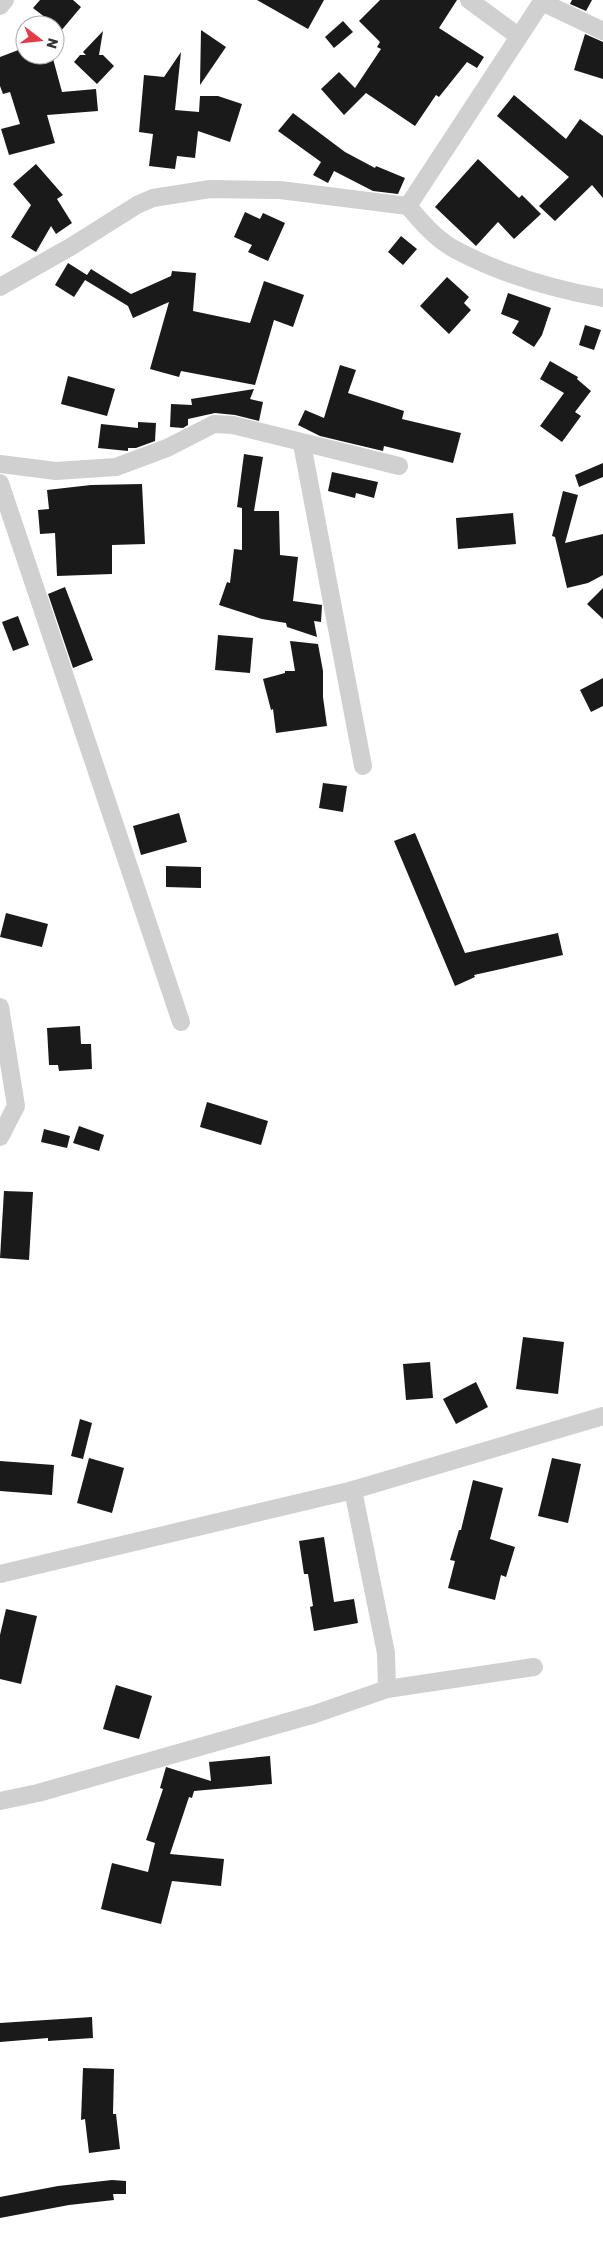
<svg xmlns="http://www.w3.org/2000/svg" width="603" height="2242" font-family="Rubik,sans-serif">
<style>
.building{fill:#1a1a1a}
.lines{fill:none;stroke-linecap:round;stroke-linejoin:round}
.minor{stroke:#d0d0d0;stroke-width:18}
</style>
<rect width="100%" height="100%" fill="#fff"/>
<g class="building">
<path d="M40 0H73L81 7 60 32 55 25 33 8Z"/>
<path d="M257 0H324L308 29Z"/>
<path d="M380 0H457L439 28 484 57 477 68 467 62 439 97 436 95 415 126 366 93 344 115 321 89 339 72 355 88 381 49 377 47 380 42 359 21Z"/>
<path d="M572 0H592L586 11 570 4Z"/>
<path d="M343 21 353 32 334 48 325 37Z"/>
<path d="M201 30 226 47 200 85Z"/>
<path d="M103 31 99 55H103L114 66 97 84 74 62 80 55H86L83 52Z"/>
<path d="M585 34 603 42V79L574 70Z"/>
<path d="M21 49 24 55H52L62 92 96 89 98 111 47 115 55 143 9 155 1 129 20 124 10 92 3 94 0 86V57Z"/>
<path d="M181 52 175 110 199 112 200 96H218L242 104 230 142 198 131 195 158 177 156 175 169 149 166 153 134 139 132 144 75 164 77Z"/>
<path d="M514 95 566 139 580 119 603 136V198L592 185 555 221 539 206 569 177 497 116Z"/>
<path d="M293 113 345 152 375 168 376 166 405 178 398 194 373 191 334 171 328 183 313 175 321 162 278 131Z"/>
<path d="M478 159 519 198 522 195 541 214 514 239 498 222 476 246 435 207Z"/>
<path d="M36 164 63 195 57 199 72 223 56 234 51 226 36 252 11 237 31 205 13 184Z"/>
<path d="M245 212 260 219 263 213 285 223 268 261 248 252 252 245 234 237Z"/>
<path d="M401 236 417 249 403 265 388 252Z"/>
<path d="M68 263 87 275 91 269 131 294 171 276 172 271 196 273 193 311 250 323 264 281 304 295 293 327 274 320 255 385 181 371 179 377 150 369 169 302 133 318 128 306 85 280 74 297 55 285Z"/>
<path d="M447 277 469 297 464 303 471 310 449 334 420 306Z"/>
<path d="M508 293 551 308 542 335 534 347 512 333 519 321 501 314Z"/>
<path d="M585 325 601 330 594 350 579 345Z"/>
<path d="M550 361 578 377 577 379 591 391 575 412 581 416 562 442 540 426 564 393 540 379Z"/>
<path d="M340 365 356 370 348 393 404 411 402 419 461 433 453 463 384 446 383 451 320 436 298 425 305 410 324 418Z"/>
<path d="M68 376 115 389 107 416 61 404Z"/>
<path d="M254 389 250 399 263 402 259 421 235 415 215 413 188 419V425L183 428 170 427 171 404 192 405 191 399Z"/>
<path d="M138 422 156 423 155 441 136 448H128V451L98 448 101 424 138 428Z"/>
<path d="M244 454 263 457 254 511H279L280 555 298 557 293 601 322 605 321 622 314 621 317 637 287 627 286 623 262 619 219 605 227 582 230 583 234 549 242 550V508L237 507Z"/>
<path d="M603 463V477L579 487 575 475Z"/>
<path d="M332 472 378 482 374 498 356 493 355 498 328 491Z"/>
<path d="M142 484 145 544 112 545V574L57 576 55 533 40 534 38 510 49 509 47 490 91 485Z"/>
<path d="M563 491 578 495 565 543 603 534V575L588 583 567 588 555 537 552 536Z"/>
<path d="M513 513 516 544 458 549 456 518Z"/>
<path d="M65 587 93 660 73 668 48 594Z"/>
<path d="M603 588V619L587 604Z"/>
<path d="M18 616 29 645 13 651 2 622Z"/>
<path d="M218 635 253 638 250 673 215 670Z"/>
<path d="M290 641 318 644 323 671V697L327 726 276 733 273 709 271 710 263 679 285 673V671H295Z"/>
<path d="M603 678V706L591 712 580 690Z"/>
<path d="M323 783 347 786 343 812 319 808Z"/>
<path d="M179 813 187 842 141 855 133 826Z"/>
<path d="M415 833 465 953 558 933 563 955 474 975 475 977 455 986 394 841Z"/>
<path d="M166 866 201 867V888L166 887Z"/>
<path d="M6 913 48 924 42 947 0 937Z"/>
<path d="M80 1026 81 1044H91L92 1069 59 1071 58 1065H49L47 1028Z"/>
<path d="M207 1102 268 1121 261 1145 200 1127Z"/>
<path d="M79 1126 104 1135 99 1151 73 1143Z"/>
<path d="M44 1129 70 1136 67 1148 41 1142Z"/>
<path d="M4 1191 33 1192 29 1260 0 1258Z"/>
<path d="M523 1337 564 1342 558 1394 516 1389Z"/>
<path d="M430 1362 433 1398 406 1400 403 1364Z"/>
<path d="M476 1382 488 1407 456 1424 443 1399Z"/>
<path d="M80 1419 92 1423 83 1459 71 1456Z"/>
<path d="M89 1458 124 1468 112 1513 77 1503Z"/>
<path d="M552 1458 581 1464 568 1523 538 1516Z"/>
<path d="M0 1461 54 1465 52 1495 0 1491Z"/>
<path d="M473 1480 503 1488 490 1539 515 1547 506 1577 501 1575 495 1600 448 1588 455 1561 450 1560 459 1530H461Z"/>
<path d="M324 1537 334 1602 354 1599 358 1623 314 1631 310 1607 313 1606 308 1574H304L299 1541Z"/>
<path d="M6 1609 37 1616 21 1684 0 1679V1635Z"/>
<path d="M116 1685 152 1696 139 1739 103 1729Z"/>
<path d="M270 1756 272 1784 194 1791 192 1798 189 1797 170 1854 224 1859 221 1886 172 1881 161 1924 101 1909 112 1863 148 1872 155 1843 146 1840 163 1789 160 1788 166 1767 211 1781 209 1762Z"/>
<path d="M92 2017 93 2038 48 2041V2038L0 2042V2023Z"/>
<path d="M83 2068 114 2069 113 2114H116L120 2149 89 2153 85 2119 81 2120Z"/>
<path d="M112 2180 126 2181V2194H113L114 2200 69 2205 0 2218V2197L58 2186Z"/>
</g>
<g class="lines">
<g class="minor">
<path d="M469 0 518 36"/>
<path d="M542 2 603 31"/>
<path d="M0 6 5 0"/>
<path d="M408 206C422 223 437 240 456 250 501 274 553 289 603 298"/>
<path d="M0 287 72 246 137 205 153 198 210 189 280 190 408 206 543 0"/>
<path d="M302 444 363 766"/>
<path d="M0 464 56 471 116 467 167 448 214 424 233 425 399 466"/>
<path d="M0 483 181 1022"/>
<path d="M0 1007 16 1106 0 1137"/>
<path d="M353 1490 386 1653 387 1689"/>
<path d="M0 1574 353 1490 603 1416"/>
<path d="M0 1801 38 1793 315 1714 387 1689 534 1667"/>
</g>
</g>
<g transform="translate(40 40) rotate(106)"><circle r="24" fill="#ffffff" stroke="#adadad"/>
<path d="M0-4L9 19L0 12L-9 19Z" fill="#e63946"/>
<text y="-8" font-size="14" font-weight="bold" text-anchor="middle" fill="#333333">N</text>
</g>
</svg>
